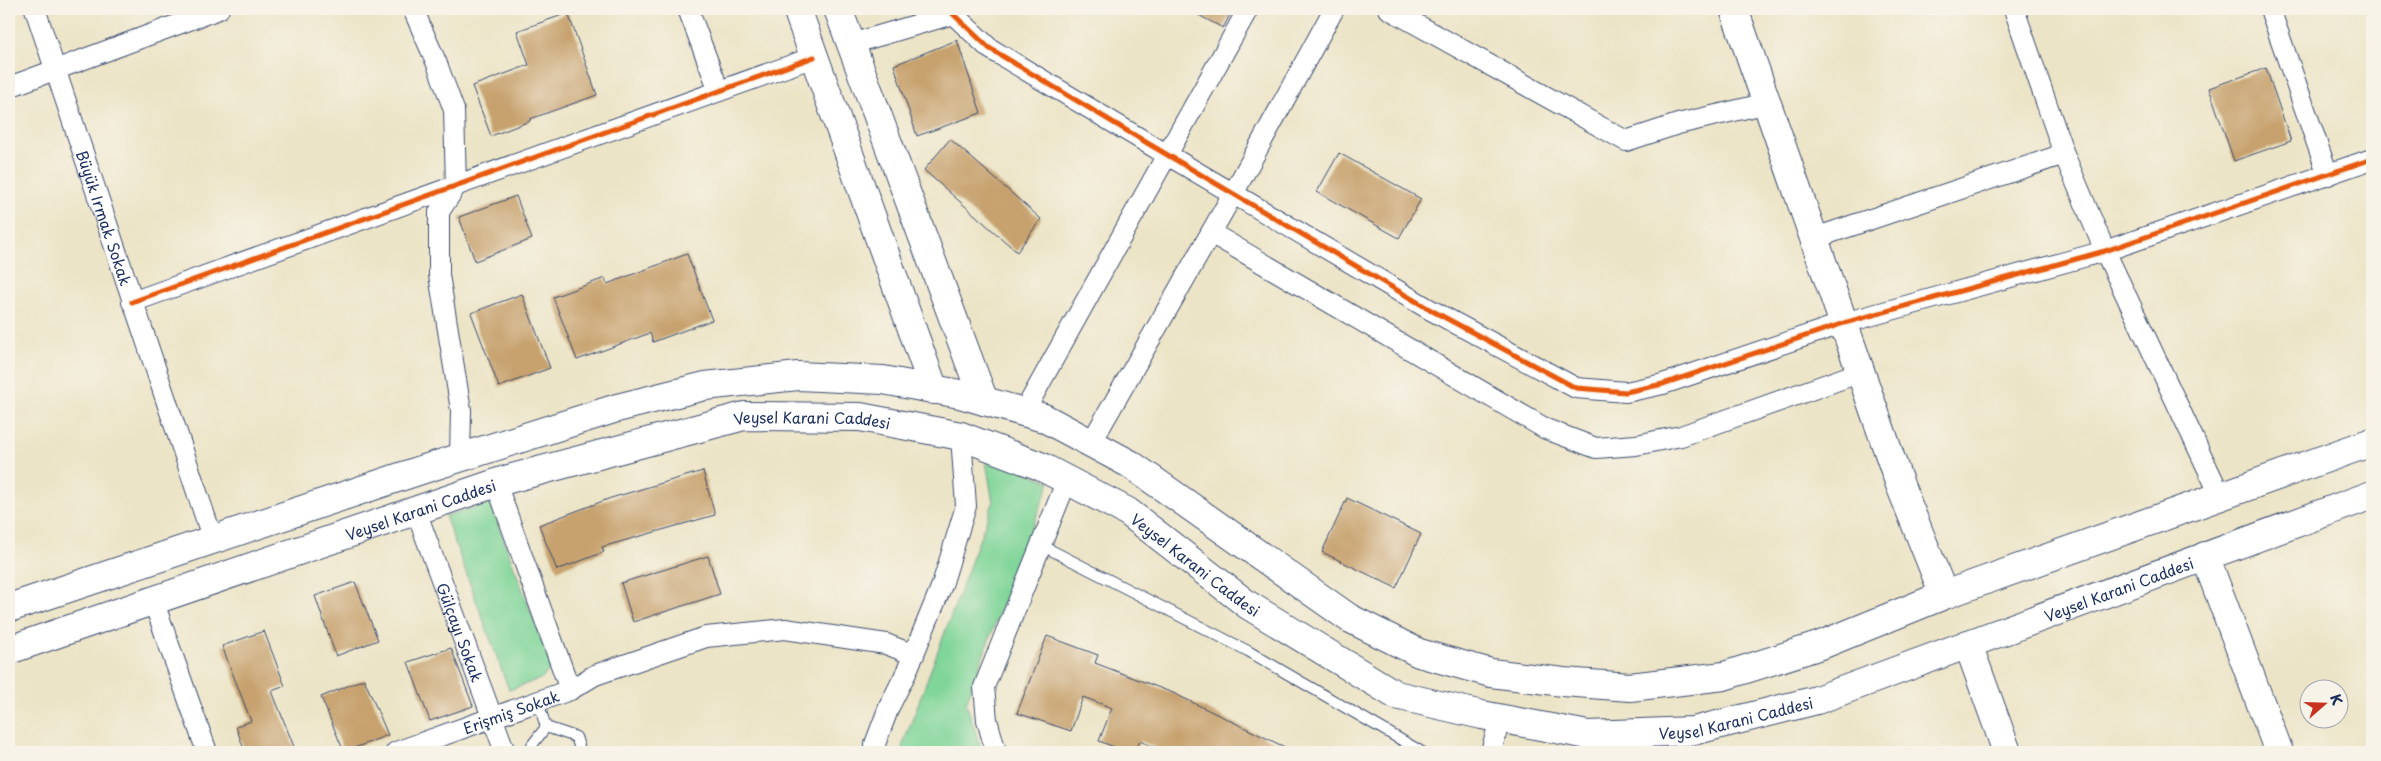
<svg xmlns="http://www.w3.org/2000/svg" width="2381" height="761" font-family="'Playpen Sans',sans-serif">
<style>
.green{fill:#80d599;stroke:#4e827c}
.building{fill:#c7a26e}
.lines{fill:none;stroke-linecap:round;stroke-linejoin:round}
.lane-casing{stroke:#3a4a6e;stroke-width:12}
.street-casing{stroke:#3a4a6e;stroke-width:22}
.secondary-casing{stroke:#3a4a6e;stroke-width:30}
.lane{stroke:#fff;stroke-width:10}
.street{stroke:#fff;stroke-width:20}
.secondary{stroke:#fff;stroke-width:28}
.cycleway-casing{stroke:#f7f3e8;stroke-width:8}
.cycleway{stroke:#e8590c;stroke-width:5}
.labels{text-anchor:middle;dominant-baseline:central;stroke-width:5;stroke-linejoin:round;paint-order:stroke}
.street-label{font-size:15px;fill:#1b2f5e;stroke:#f7f3e8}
</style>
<rect width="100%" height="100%" fill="#f7f3e8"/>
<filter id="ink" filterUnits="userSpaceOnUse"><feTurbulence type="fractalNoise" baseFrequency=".02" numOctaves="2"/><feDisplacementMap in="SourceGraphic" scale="10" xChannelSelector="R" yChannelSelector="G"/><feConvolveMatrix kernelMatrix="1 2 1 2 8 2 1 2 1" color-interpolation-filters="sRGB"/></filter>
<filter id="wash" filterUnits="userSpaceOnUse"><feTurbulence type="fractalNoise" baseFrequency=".0096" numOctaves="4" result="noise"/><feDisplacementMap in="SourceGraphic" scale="20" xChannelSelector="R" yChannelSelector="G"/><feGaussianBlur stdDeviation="1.12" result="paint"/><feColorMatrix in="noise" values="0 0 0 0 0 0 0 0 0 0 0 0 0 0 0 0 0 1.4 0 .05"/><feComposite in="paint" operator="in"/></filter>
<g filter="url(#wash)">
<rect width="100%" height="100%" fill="#ece4c6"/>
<g class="green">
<path d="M985 455 1050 482 994 626 966 703 982 752H904L902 747 993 503Z"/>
<path d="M490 503 551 666 543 678 509 690 445 516Z"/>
</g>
<g id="blocks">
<g class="building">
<path d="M1187 9H1233L1223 28Z"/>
<path d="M568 13 597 95 530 119V121L491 136 472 86 529 65 517 31Z"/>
<path d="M957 40 981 113 917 136 894 65Z"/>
<path d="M2266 68 2291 141 2234 161 2209 88Z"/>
<path d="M950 139 1041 219 1017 252 924 170Z"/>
<path d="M1339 153 1421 199 1399 238 1317 192Z"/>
<path d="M516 196 532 239 475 261 459 217Z"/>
<path d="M687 254 712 320 653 342 650 333 577 360 553 297 605 278 607 284Z"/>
<path d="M522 294 550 368 499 387 471 313Z"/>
<path d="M703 471 715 515 602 547 604 552 557 570 539 525 611 498Z"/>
<path d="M1347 498 1421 534 1396 588 1322 552Z"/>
<path d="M708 556 720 594 633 622 621 583Z"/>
<path d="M355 582 378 640 336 656 315 596Z"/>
<path d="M264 631 285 686 272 691 296 752H245L236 727 251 721 222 646Z"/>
<path d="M1047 636 1098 655 1095 663 1173 693 1295 752H1166L1140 741 1135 752H1127L1099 741 1112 708 1083 697 1071 731 1017 713Z"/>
<path d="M451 648 473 706 430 721 408 662Z"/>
<path d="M364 679 388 735 344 752 321 697Z"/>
</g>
</g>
</g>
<g filter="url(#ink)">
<use href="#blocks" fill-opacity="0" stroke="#3a4a6e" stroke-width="1"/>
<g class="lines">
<defs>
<g id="lane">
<path d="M1041 545 1248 651 1422 752"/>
<path d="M538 702 546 727"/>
<path d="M546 727 576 737 581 752"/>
<path d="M534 752 532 745 546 727"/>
</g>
<g id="street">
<path id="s1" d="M35 9 213 540"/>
<path d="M413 9 437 64 454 110 456 186 439 212V275L461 410 460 458"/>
<path d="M688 9 719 91"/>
<path d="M951 9 953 14 989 48 1154 147 1429 309 1576 388 1626 392 1663 384 1844 323 2105 251 2372 159"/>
<path d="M1389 9 1626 141 1678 124 1768 103"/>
<path d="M2014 9 2064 154 2105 251 2221 497"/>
<path d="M2270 9 2328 175"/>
<path d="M851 44 953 14"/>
<path d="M9 87 219 9"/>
<path d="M1211 233 1546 429 1596 448 1636 445 1681 436 1861 372"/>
<path d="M1815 238 2064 154"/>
<path d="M132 302 814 57"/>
<path d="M1024 412 1248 9"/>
<path d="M1091 443 1233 194 1334 9"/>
<path d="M496 483 570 690"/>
<path id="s2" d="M416 511 505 752"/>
<path d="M153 600 207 752"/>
<path id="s3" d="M396 752 570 690 595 675 706 637 785 629 886 644 914 655"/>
<path d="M876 752 875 744 889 707 906 673 942 585 966 506 961 436"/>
<path d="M996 752 987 720 984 687 1067 480"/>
<path d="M1491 752 1500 719"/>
</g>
<g id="secondary">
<path d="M797 9 934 390"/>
<path d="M838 9 984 401"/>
<path d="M1734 9 1900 485 1944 595"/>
<path d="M2205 556 2279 752"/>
<path d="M9 608 421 470 617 408 705 386 798 376 883 380 960 394 1044 418 1130 464 1349 618 1419 653 1491 673 1563 682 1630 687 1724 676 1821 645 1944 595 2372 442"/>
<path d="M1968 644 2007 752"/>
<path id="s4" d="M9 650 505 480 744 416 860 417 961 436 1040 466 1128 512 1248 605 1396 695 1482 715 1588 735 1693 731 1817 700 2372 495"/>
</g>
</defs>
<use href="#lane" class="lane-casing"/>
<use href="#street" class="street-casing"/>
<use href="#secondary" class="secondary-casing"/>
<use href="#lane" class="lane"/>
<use href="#street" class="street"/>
<use href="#secondary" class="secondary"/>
<defs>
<g id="cycleway">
<path d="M951 9 953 14 989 48 1154 147 1429 309 1576 388 1626 392 1663 384 1844 323 2105 251 2372 159"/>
<path d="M132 302 814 57"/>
</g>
</defs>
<use href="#cycleway" class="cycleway-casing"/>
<use href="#cycleway" class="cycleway"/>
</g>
</g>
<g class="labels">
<g class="street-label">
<text stroke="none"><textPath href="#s1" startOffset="220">Büyük Irmak Sokak</textPath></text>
<text stroke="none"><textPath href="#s4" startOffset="840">Veysel Karani Caddesi</textPath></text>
<text stroke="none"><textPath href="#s4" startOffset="435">Veysel Karani Caddesi</textPath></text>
<text stroke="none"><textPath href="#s4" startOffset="1260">Veysel Karani Caddesi</textPath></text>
<text stroke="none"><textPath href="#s4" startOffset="2250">Veysel Karani Caddesi</textPath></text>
<text stroke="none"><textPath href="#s2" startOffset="129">Gülçayı Sokak</textPath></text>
<text stroke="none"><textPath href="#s3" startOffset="122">Erişmiş Sokak</textPath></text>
<text stroke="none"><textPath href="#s4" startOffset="1845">Veysel Karani Caddesi</textPath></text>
</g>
</g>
<rect width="2381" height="761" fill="none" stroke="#f7f3e8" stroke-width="30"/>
<g transform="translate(2324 704) rotate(70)"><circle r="24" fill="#f7f3e8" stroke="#9fa5b1"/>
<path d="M0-4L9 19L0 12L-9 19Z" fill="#c8321e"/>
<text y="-8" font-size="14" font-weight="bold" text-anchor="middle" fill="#1b2f5e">K</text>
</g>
</svg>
